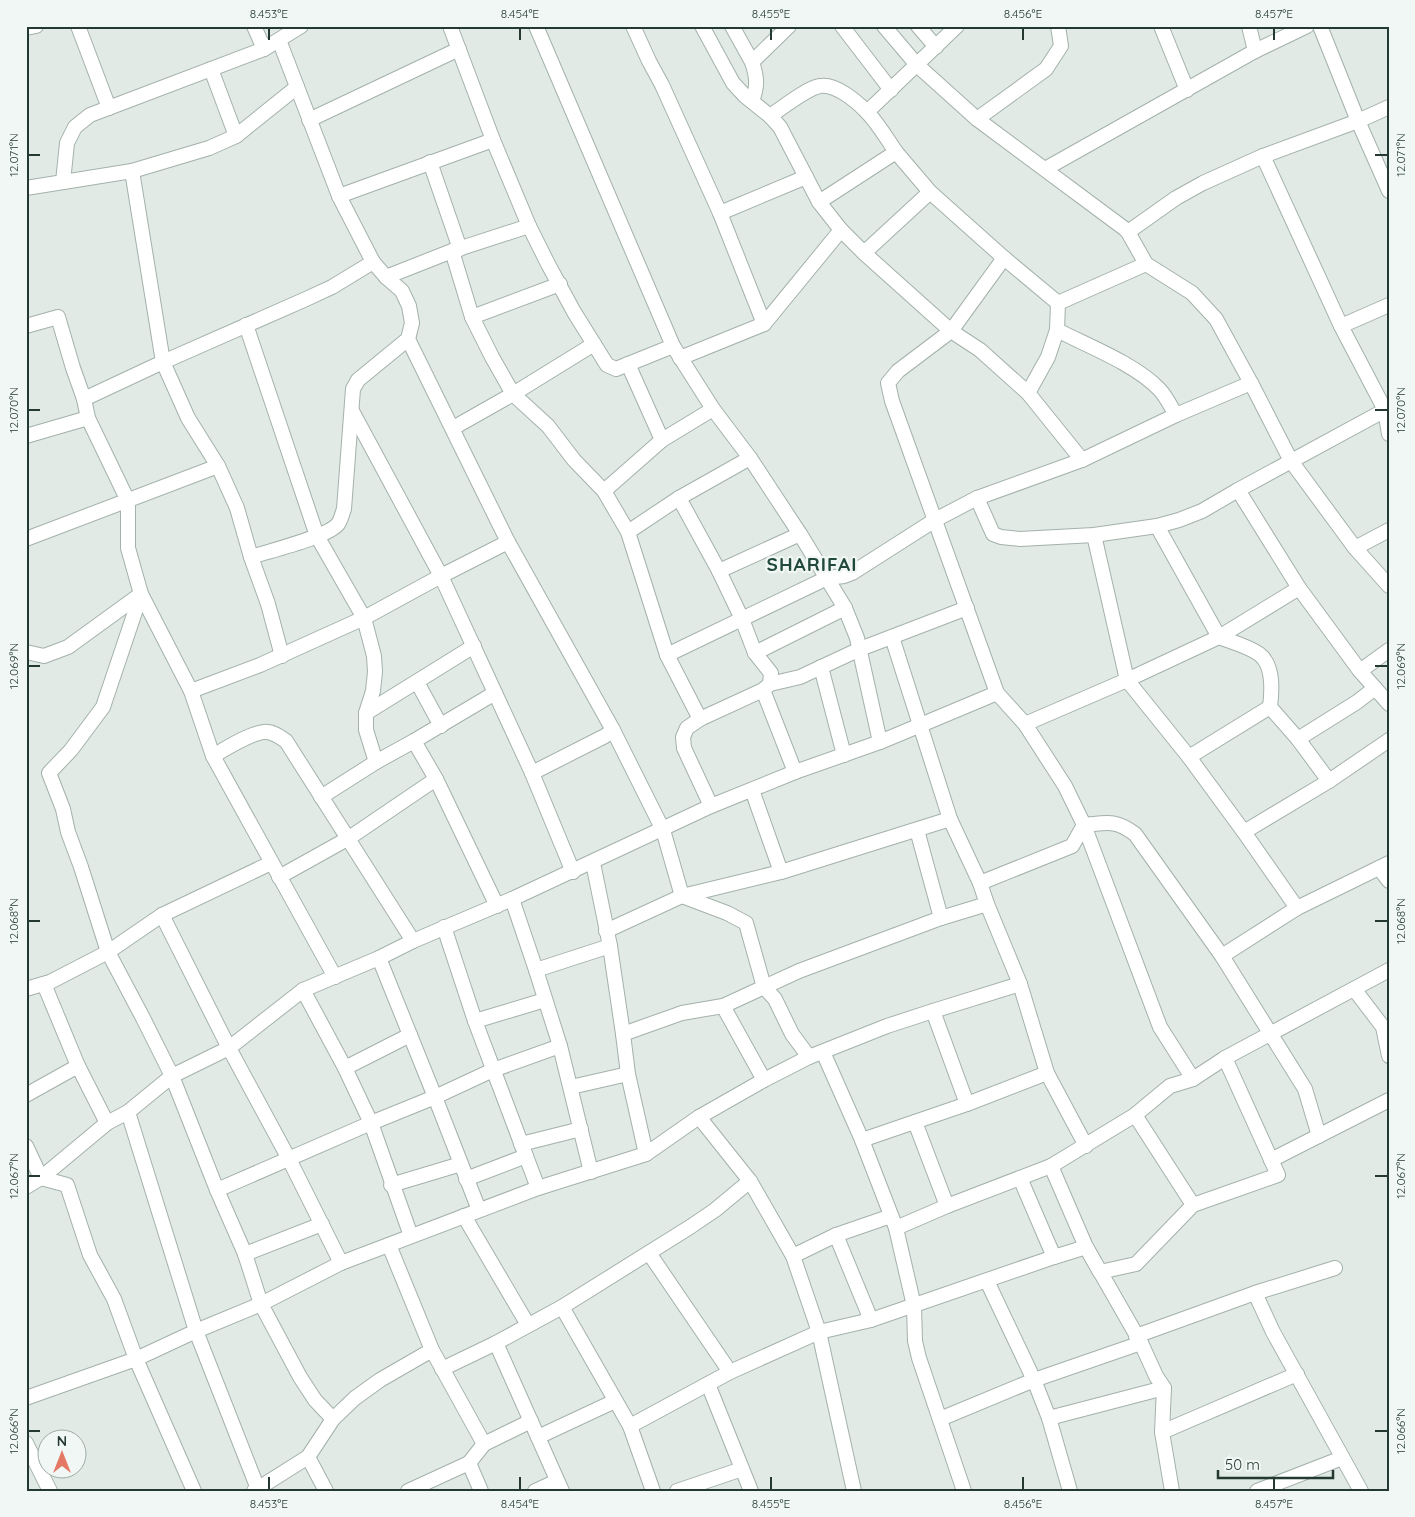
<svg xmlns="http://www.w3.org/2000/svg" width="1415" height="1517" font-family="Quicksand,sans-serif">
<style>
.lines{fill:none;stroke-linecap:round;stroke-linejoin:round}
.minor-casing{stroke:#a4b1ab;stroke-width:16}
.minor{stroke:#fff;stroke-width:14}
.ticks{fill:none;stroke:#233931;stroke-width:2}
.labels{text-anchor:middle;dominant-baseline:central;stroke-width:4.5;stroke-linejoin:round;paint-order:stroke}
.district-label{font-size:19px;font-weight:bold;letter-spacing:1px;fill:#21493c;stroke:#f1f7f4}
.neatline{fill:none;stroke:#233931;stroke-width:2}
.ticks-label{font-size:12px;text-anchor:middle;fill:#233931}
</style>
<rect width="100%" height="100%" fill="#e1eae5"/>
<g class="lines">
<defs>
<g id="minor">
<path d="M78 26 109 108"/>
<path d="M254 26 264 49"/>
<path d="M450 26 493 140 529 226 548 264 574 312 607 365 616 369 673 346"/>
<path d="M536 26 673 346 713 409 750 458 800 534 845 608 857 638 880 742"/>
<path d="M633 26 649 61 662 85 720 213 764 324"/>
<path d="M732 26 752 62 789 26"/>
<path d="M842 26 891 90"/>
<path d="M884 26 917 65 977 119 1125 229 1128 232 1146 264 1192 293 1216 319 1251 383 1291 461 1355 548 1389 586"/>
<path d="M918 26 936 47"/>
<path d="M1161 26 1187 90"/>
<path d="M1249 26 1255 51"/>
<path d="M1320 26 1358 121 1389 191"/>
<path d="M26 28 36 26"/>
<path d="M752 62C757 77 758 86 752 101"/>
<path d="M211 69 236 136"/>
<path d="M867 112 957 26"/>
<path d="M770 116C782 108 807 88 820 86 835 83 856 101 866 111 878 123 887 139 896 152L819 202"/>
<path d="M977 119 1046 69 1061 46 1058 26"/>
<path d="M309 120 459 49"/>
<path d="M896 152 930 192 1004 258 1058 303"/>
<path d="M1263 156 1341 326 1385 410 1389 434"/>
<path d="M430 162 460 249"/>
<path d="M1045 169 1255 51 1307 26"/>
<path d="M132 171 163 362 188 418 218 466 237 508 251 557 268 604 282 656"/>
<path d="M63 182 67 143 75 127 90 115 264 49 301 26"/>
<path d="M26 188 132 171 209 148 236 136 297 87"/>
<path d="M339 196 493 140"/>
<path d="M720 213 806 177"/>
<path d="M841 230 864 253 951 331 1004 258"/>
<path d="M1128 232 1176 198 1203 183 1263 156 1358 121 1389 107"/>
<path d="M452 251 472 317 492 357 513 394 548 426 574 460 604 491 628 532 667 655 700 719"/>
<path d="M864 253 930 192"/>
<path d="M386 277 452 251 529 226"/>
<path d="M1058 303 1146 264"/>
<path d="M472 317 560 284"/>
<path d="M246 325 317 536 364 618 374 656 375 672 373 691 366 713V730L376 762"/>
<path d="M26 326 58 317 73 368 84 399 88 418 128 501V548L141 594 191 691 213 756 335 977"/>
<path d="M1341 326 1389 305"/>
<path d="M1057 330C1088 346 1135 364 1159 389 1166 396 1171 407 1176 415"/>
<path d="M408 339 508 542 613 730 663 830 682 896"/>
<path d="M680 358 764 324 841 230 819 202 780 127 770 116 745 96 733 83 702 26"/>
<path d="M628 364 662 440"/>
<path d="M1028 393 1048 357 1057 330 1058 303"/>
<path d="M84 399 163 362 306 299 332 287 373 262"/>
<path d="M352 411 441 576 532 773 573 872"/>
<path d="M453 428 513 394 594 344"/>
<path d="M26 436 88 418"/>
<path d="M1082 460 1028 393 980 350 951 331 898 371 888 383 892 401 997 693 1025 724 1065 786 1084 825 1160 1027 1193 1079"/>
<path d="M1238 490 1299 588 1360 671 1389 704"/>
<path d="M604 491 662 440 713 409"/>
<path d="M679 498 719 571 742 619 755 653 771 673 770 684"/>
<path d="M977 498 993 534 1001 537 1020 539 1094 535 1157 526 1179 520 1202 511 1238 490 1389 408"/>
<path d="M1157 526 1219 637C1232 642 1248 646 1259 654 1274 665 1272 691 1270 707L1298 739 1329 781"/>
<path d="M628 532 679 498 750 458"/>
<path d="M1094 535 1127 680 1189 757 1244 832 1297 908"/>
<path d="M26 539 218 466"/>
<path d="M1355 548 1389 530"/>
<path d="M251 557C269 551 328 537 338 524 341 520 342 514 344 509L353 389 358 380 408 339 412 323 409 306 402 291 386 277 373 262 339 196 279 40"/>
<path d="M719 571 800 534"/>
<path d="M141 594 103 707 71 750 49 773 63 809 68 832 81 867 108 952 143 1018 172 1076 217 1190 245 1254 261 1304 300 1377 315 1400 333 1419"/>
<path d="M26 652 44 656 68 647 141 594"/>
<path d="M755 653 845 608"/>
<path d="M667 655 827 578 844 576 852 573 935 520 977 498 1082 460 1176 415 1251 383"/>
<path d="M821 667 844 755"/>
<path d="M1360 671 1389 650"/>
<path d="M417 682 441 726"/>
<path d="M763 690 795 772"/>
<path d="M191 691 260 665 364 618 441 576 508 542"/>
<path d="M366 713 474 646"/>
<path d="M1025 724 1127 680 1219 637 1299 588"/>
<path d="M1298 739 1357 702 1375 688"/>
<path d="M414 741 436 779 497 906"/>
<path d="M213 756C225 749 250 733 264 732 272 731 279 736 286 741L413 941"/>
<path d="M1189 757 1270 707"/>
<path d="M532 773 605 736 613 730"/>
<path d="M752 790 781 872"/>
<path d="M321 797 376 762 414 741 495 693"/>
<path d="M711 806 684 748 683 737 687 728 700 719 763 690 770 684 800 677 860 649 967 608"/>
<path d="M1084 825C1107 823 1115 819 1135 834L1222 956 1305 1089 1319 1136"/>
<path d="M917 830 941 918"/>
<path d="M1244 832 1329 781 1389 740"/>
<path d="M593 863 610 946 623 1034 628 1074 646 1154"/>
<path d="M1379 868 1389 881"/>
<path d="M279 877 349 838 436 779"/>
<path d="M980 883 1072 846 1084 825"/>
<path d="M682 896 727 913 746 923 764 987 775 999 792 1034 809 1057"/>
<path d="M512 899 536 970 560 1046 591 1172"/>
<path d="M162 915 229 1048 289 1159 341 1263"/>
<path d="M444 927 475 1021 538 1188"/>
<path d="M606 931 682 896 781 872 950 819"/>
<path d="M1222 956 1297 908 1389 863"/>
<path d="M379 958 435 1097 479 1210"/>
<path d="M536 970 610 946"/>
<path d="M44 984 78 1066 107 1123"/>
<path d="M26 989 50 982 108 952 162 915 271 863"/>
<path d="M1354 989 1383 1027 1389 1056"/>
<path d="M303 990 345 1068 371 1123 411 1236"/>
<path d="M723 1006 764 1080"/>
<path d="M933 1011 967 1104"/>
<path d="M475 1021 545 1000"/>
<path d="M623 1034 682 1013 723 1006 799 971 941 918 987 904"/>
<path d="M823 1052 862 1140 896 1228 914 1306 915 1341 919 1358 964 1491"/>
<path d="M345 1068 410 1035"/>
<path d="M1047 1073 1086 1146"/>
<path d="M571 1087 628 1074"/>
<path d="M26 1095 78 1066"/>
<path d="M128 1112 196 1331 258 1489"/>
<path d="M1135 1115 1193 1205"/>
<path d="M699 1117 750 1181 793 1256 819 1332 854 1491"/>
<path d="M915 1122 947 1206"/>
<path d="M862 1140 967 1104 1047 1073 1020 984 987 904 980 883 950 819 892 637"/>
<path d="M521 1144 581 1129"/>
<path d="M26 1146 41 1178 67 1185 90 1255 114 1299 136 1359 194 1491"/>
<path d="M1271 1160 1389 1100"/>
<path d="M1051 1166 1086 1247 1141 1343 1156 1376 1164 1388 1162 1432 1172 1491"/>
<path d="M1020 1178 1054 1257"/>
<path d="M466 1179 526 1156"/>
<path d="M391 1185 461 1164"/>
<path d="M26 1187 41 1178 107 1123 128 1112 172 1076 229 1048 303 990 379 958 413 941 512 899 711 806 795 772 880 742 997 693"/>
<path d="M217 1190 371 1123 435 1097 493 1070 560 1046"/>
<path d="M464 1216 528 1325"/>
<path d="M896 1228 947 1206 1051 1166 1135 1115 1170 1086 1193 1079 1225 1058 1389 970"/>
<path d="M836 1235 871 1320"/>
<path d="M389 1245 432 1350 484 1444"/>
<path d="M649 1253 730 1372"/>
<path d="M245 1254 322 1224"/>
<path d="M793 1256 836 1235 891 1216"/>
<path d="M987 1281 1034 1380 1049 1418 1070 1491"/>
<path d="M1255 1293 1273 1332 1361 1491"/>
<path d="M562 1307 630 1426 653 1491"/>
<path d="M1136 1336 1255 1293 1335 1268"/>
<path d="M496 1343 562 1491"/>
<path d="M442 1369 496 1343 562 1307 690 1227 715 1210 750 1181"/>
<path d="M708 1384 751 1491"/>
<path d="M26 1398 136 1359 196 1331 261 1304 341 1263 538 1188 646 1154 699 1117 764 1080 809 1057 887 1026 933 1011 1020 984"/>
<path d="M1049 1418 1164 1388"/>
<path d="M940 1419 1034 1380 1141 1343"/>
<path d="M630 1426 730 1372 819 1332 871 1320 1054 1257 1086 1247 1100 1272 1136 1264 1193 1205 1278 1175 1225 1058"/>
<path d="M1162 1432 1297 1374"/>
<path d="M538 1437 615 1401"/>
<path d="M26 1443 50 1491"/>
<path d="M308 1457 326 1491"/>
<path d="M469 1463 481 1491"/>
<path d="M254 1491 308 1457 333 1419 355 1398 380 1380 432 1350"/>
<path d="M408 1491 469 1463 484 1444 531 1421"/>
<path d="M535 1491 557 1481"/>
<path d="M677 1491 742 1469"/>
<path d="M1257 1491 1342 1458"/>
</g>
</defs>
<use href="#minor" class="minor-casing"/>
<use href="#minor" class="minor"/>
</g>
<path class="ticks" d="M269 28V40M520 28V40M771 28V40M1023 28V40M1274 28V40M28 155H40M1375 155H1388M28 410H40M1375 410H1388M28 666H40M1375 666H1388M28 921H40M1375 921H1388M28 1176H40M1375 1176H1388M28 1431H40M1375 1431H1388M269 1477V1490M520 1477V1490M771 1477V1490M1023 1477V1490M1274 1477V1490"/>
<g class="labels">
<g class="district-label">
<text x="812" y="564">SHARIFAI</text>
</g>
</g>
<rect width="1415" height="1517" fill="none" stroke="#f1f7f4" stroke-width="55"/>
<g transform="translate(62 1454)"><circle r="24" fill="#f1f7f4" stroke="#9faba6"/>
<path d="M0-4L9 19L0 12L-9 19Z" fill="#e57864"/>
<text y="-8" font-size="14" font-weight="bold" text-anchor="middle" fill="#233931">N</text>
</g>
<path d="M1218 1470v8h115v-8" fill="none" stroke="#233931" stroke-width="2.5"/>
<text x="1225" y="1470" font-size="15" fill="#233931" stroke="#f1f7f4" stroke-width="4" paint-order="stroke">50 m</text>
<rect x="28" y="28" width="1360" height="1462" class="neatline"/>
<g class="ticks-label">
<text x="269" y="18">8.453°E</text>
<text x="520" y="18">8.454°E</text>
<text x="771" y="18">8.455°E</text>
<text x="1023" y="18">8.456°E</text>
<text x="1274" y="18">8.457°E</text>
<text transform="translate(14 155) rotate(-90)" y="4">12.071°N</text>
<text transform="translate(1401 155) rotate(-90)" y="4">12.071°N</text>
<text transform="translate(14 410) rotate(-90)" y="4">12.070°N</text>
<text transform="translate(1401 410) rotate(-90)" y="4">12.070°N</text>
<text transform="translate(14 666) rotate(-90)" y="4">12.069°N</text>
<text transform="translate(1401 666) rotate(-90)" y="4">12.069°N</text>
<text transform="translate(14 921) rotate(-90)" y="4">12.068°N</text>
<text transform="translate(1401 921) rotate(-90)" y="4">12.068°N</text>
<text transform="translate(14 1176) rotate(-90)" y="4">12.067°N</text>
<text transform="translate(1401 1176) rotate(-90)" y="4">12.067°N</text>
<text transform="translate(14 1431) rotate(-90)" y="4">12.066°N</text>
<text transform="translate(1401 1431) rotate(-90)" y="4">12.066°N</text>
<text x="269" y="1508">8.453°E</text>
<text x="520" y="1508">8.454°E</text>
<text x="771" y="1508">8.455°E</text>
<text x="1023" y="1508">8.456°E</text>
<text x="1274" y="1508">8.457°E</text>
</g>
</svg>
